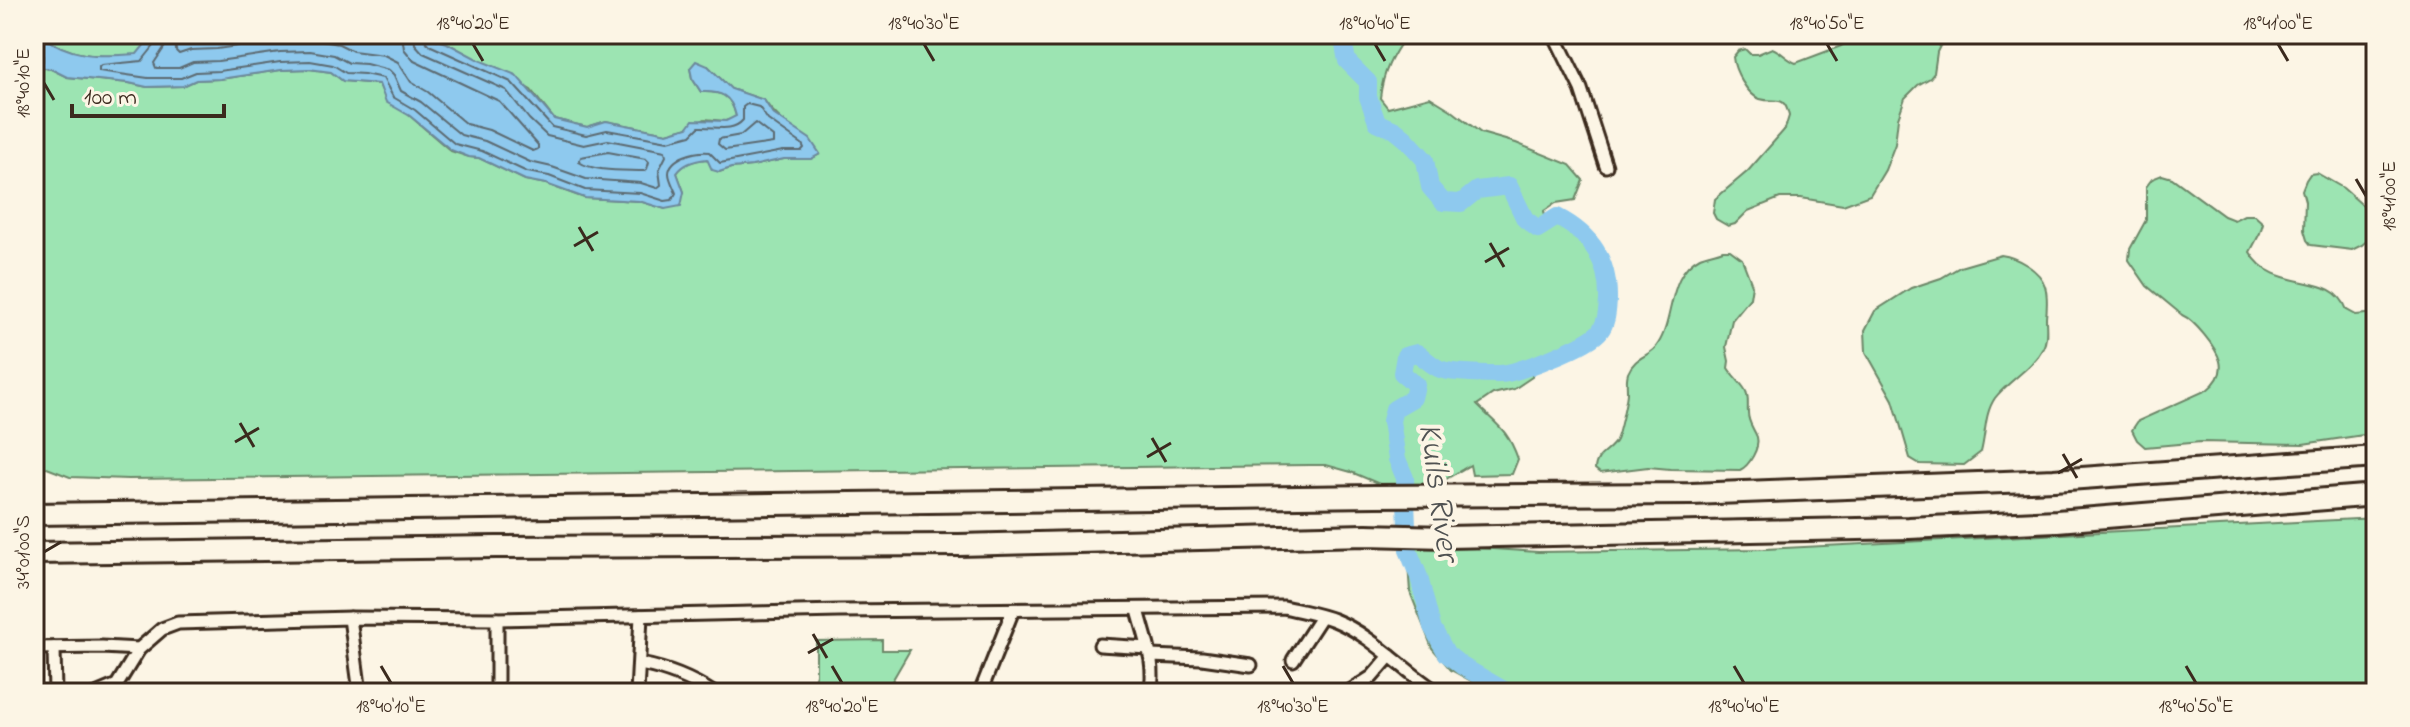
<svg xmlns="http://www.w3.org/2000/svg" width="2410" height="727" font-family="'Indie Flower',sans-serif">
<style>
.green{fill:#9ce4b2;stroke:#6c8768;stroke-width:2}
.water{fill:#8ec9ee;stroke:#6d899b;stroke-width:2}
.lines{fill:none;stroke-linecap:round;stroke-linejoin:round}
.shore{stroke:#5c6a71;stroke-width:2}
.river{stroke:#8ec9ee;stroke-width:18}
.street-casing{stroke:#3b2a1e;stroke-width:17}
.highway-casing{stroke:#3b2a1e;stroke-width:26}
.street{stroke:#fcf5e5;stroke-width:11}
.highway{stroke:#fcf5e5;stroke-width:20}
.ticks{fill:none;stroke:#3b2a1e;stroke-width:3}
.labels{text-anchor:middle;dominant-baseline:central;stroke-width:8;stroke-linejoin:round;paint-order:stroke}
.water-label{font-size:34px;font-style:italic;fill:#505252;stroke:#fcf5e5}
.neatline{fill:none;stroke:#3b2a1e;stroke-width:3}
.ticks-label{font-size:20px;text-anchor:middle;fill:#3b2a1e}
</style>
<rect width="100%" height="100%" fill="#fcf5e5"/>
<filter id="ink" filterUnits="userSpaceOnUse"><feTurbulence type="fractalNoise" baseFrequency=".0125" numOctaves="2"/><feDisplacementMap in="SourceGraphic" scale="16" xChannelSelector="R" yChannelSelector="G"/><feConvolveMatrix kernelMatrix="1 2 1 2 8 2 1 2 1" color-interpolation-filters="sRGB"/></filter>
<g filter="url(#ink)">
<g class="green">
<path d="M39 34H145L147 43 137 55C98 57 71 58 39 34Z"/>
<path d="M418 34H1407C1392 56 1383 71 1380 98L1388 108 1430 97 1451 110 1481 133 1516 143 1570 165 1583 180 1575 200 1556 203 1544 211 1546 222 1557 217C1593 235 1609 261 1608 301 1607 312 1607 323 1600 331 1588 348 1553 358 1534 363L1532 377 1514 389 1493 394 1477 405C1498 426 1508 430 1518 459L1512 474 1472 475 1470 465 1436 485H1382L1351 472 1326 465H1311L128 479 70 477 34 463V43L43 50V61L39 67 51 69 67 77 129 83 147 87 183 86 196 80 220 79 281 70 309 69 331 72 343 81 379 84 383 93 451 151 469 157 479 158 525 180 546 184 584 198 639 201 665 209 684 192 677 173C684 162 696 160 707 159L719 172 731 168 752 166 784 159H810L820 154C804 131 780 125 764 100L731 89 708 66 690 68 692 78 701 92C721 91 731 95 736 116L735 118 725 121 705 119 688 127 667 133 606 121 587 127 554 119 531 90 447 43Z"/>
<path d="M1850 34H1946L1937 52 1934 73 1930 78 1918 85 1905 98 1898 118 1895 144 1885 170 1870 195 1843 205 1801 198H1780L1748 211 1735 224 1728 226 1716 219 1713 213 1715 199 1748 171 1785 129 1789 116C1784 93 1776 104 1760 99 1747 95 1734 70 1733 57L1738 51 1745 49 1750 54H1758L1772 48C1781 51 1786 59 1796 63L1841 46 1847 42Z"/>
<path d="M2317 173 2343 188 2376 217V233L2362 245 2352 250 2311 245 2307 240 2304 230 2305 201 2302 190 2306 180 2310 174Z"/>
<path d="M2162 175 2172 178 2224 216 2234 220 2244 215H2254L2263 223 2260 233 2250 252C2275 295 2332 269 2347 310L2356 315 2376 313V428L2370 434 2303 444 2201 442 2145 447 2137 440 2132 430 2138 421 2207 390C2216 383 2223 373 2220 361 2216 347 2194 320 2182 315L2147 286 2129 260 2130 249 2146 220V187L2152 179Z"/>
<path d="M1723 250H1730L1742 259 1752 285 1750 298 1732 320 1726 347 1729 361 1728 368C1733 376 1739 381 1744 388 1750 396 1747 405 1748 413 1748 423 1754 429 1757 437 1760 448 1749 466 1740 470L1670 469 1648 467 1600 473 1595 469C1596 453 1610 452 1616 440 1619 434 1627 399 1627 392 1627 385 1626 380 1628 373 1635 355 1651 357 1658 344 1675 318 1667 274 1700 257 1707 254 1716 253 1723 250Z"/>
<path d="M2001 255C2017 257 2040 270 2045 286 2048 296 2047 308 2046 318 2046 328 2048 339 2043 348 2032 369 2009 380 1995 398 1984 414 1986 434 1981 452L1964 465 1920 464 1910 458 1893 400 1866 352 1865 330 1875 311 1911 288 1941 278 1960 267Z"/>
<path d="M2376 518V693H1493L1451 670 1432 648 1410 592 1408 564 1415 544 1538 552 1765 549Z"/>
<path d="M882 640V650H910L885 693H824V688L813 684 816 674V641Z"/>
</g>
<path class="water" d="M34 34H39C71 58 98 57 137 54L146 43 145 34H419L447 43 479 60 516 75 554 119 587 127 606 121 667 133 688 127 693 120 726 121 736 116C731 95 721 91 701 92L692 78 690 68 696 61 708 66 731 89 764 100 773 114 810 139 820 154 811 159H784L752 166 731 168 719 172 712 170 707 159C696 160 684 163 677 173L684 192 681 206 665 209 639 201 585 198 546 184 525 180 479 158 469 157 451 150 410 116 386 102 379 84 343 81 331 72 309 69 281 70 220 79 196 80 183 86 147 87 129 83 67 77 51 69 39 67 38 65 43 61V50L34 43Z"/>
<g class="lines">
<g class="shore">
<path d="M153 34 154 46 142 61 101 65 99 67V71L148 78H181L196 72 219 71 280 62 310 61 333 65 346 73 364 74 383 78 393 97 415 110 455 144 482 151 527 172 549 176 585 190 640 193 665 201 672 200 676 193C674 188 669 179 669 173 670 156 697 151 709 152L720 163 783 151H801L804 148 802 144 768 120 759 107 747 104 743 107V120C732 133 715 126 699 127L691 135 668 141 607 130 586 135 552 127 511 82 429 45 425 40 424 34"/>
<path d="M163 34 164 48 154 63 156 68H179L193 62 218 61 280 52 310 51 334 55 349 63 366 64 389 70 394 75 401 91 421 102 461 135 485 141 530 162 552 167 586 179 641 183 657 188 661 185 659 170 666 156 665 151 608 140 584 145 547 136 529 119 506 90 423 53 415 44 414 34"/>
<path d="M175 34 176 51 179 54 191 50 217 49 277 40 310 39 339 44 353 51 384 55 398 62 411 82 428 92 466 124 489 130 533 151 538 149V145L499 101 414 61 404 49 402 34"/>
<path d="M755 123 773 137V143L725 150 718 144 719 139 741 135Z"/>
<path d="M608 152 646 159 649 162 647 169 644 171C625 170 594 172 579 162L581 157Z"/>
</g>
<path class="river" d="M1346 34 1343 40 1347 61 1368 82V97L1377 122 1395 130 1406 139 1425 160 1430 187 1443 202 1461 203 1477 190 1509 186 1525 219 1538 229 1557 217C1592 235 1609 261 1608 301 1607 311 1607 322 1600 331 1590 345 1516 374 1499 374 1487 374 1453 373 1443 370 1434 368 1425 358 1417 353L1405 356 1402 373 1416 385 1413 398 1394 409 1391 421 1397 459 1405 478 1408 550 1419 577 1432 627 1447 654 1462 666 1509 693"/>
<defs>
<g id="street">
<path d="M1554 34 1581 89 1606 166"/>
<path d="M1138 610C1145 637 1157 665 1150 693"/>
<path d="M350 618 360 693"/>
<path d="M497 619V693"/>
<path d="M1100 645 1148 648"/>
<path d="M34 648 102 647 139 649"/>
<path d="M54 648 55 693"/>
<path d="M1150 656 1202 658 1251 665"/>
<path d="M1293 660 1321 617"/>
<path d="M640 664C667 669 690 678 713 693"/>
<path d="M98 693 117 685 139 649 162 629 178 623 350 618 497 619 839 611 1284 607C1300 611 1319 614 1334 620 1374 636 1403 671 1439 693"/>
<path d="M637 693 641 616"/>
<path d="M980 693 1013 610"/>
<path d="M1347 693 1372 677 1390 656"/>
</g>
<g id="highway">
<path d="M34 514 1375 496 1691 494 2054 480 2376 457"/>
<path d="M34 553 496 547 959 545 1366 535 1446 537 1909 528 2057 521 2376 495"/>
</g>
</defs>
<use href="#street" class="street-casing"/>
<use href="#highway" class="highway-casing"/>
<use href="#street" class="street"/>
<use href="#highway" class="highway"/>
</g>
</g>
<path class="ticks" d="M473 44 483 61M924 44 934 61M1375 44 1385 61M1827 44 1837 61M2278 44 2288 61M44 83 54 100M2356 179 2366 196M579 227 593 251M1490 243 1504 267M574 246 598 232M1485 262 1509 248M240 423 254 447M1152 438 1166 462M235 442 259 428M2063 454 2077 478M1147 457 1171 443M2058 473 2082 459M44 552 61 542M813 634 827 658M808 653 833 639M381 666 391 683M832 666 842 683M1283 666 1293 683M1734 666 1744 683M2186 666 2196 683"/>
<g class="labels">
<g class="water-label">
<text transform="translate(1437 492) rotate(82)">Kuils River</text>
</g>
</g>
<rect width="2410" height="727" fill="none" stroke="#fcf5e5" stroke-width="88"/>
<path d="M72 104v12h152v-12" fill="none" stroke="#3b2a1e" stroke-width="4"/>
<text x="84" y="104" font-size="24" fill="#3b2a1e" stroke="#fcf5e5" stroke-width="6" paint-order="stroke">100 m</text>
<rect x="44" y="44" width="2322" height="639" class="neatline"/>
<g class="ticks-label">
<text x="473" y="29">18°40'20"E</text>
<text x="924" y="29">18°40'30"E</text>
<text x="1375" y="29">18°40'40"E</text>
<text x="1827" y="29">18°40'50"E</text>
<text x="2278" y="29">18°41'00"E</text>
<text transform="translate(22 83) rotate(-90)" y="7">18°40'10"E</text>
<text transform="translate(2388 196) rotate(-90)" y="7">18°41'00"E</text>
<text transform="translate(22 552) rotate(-90)" y="7">34°01'00"S</text>
<text x="391" y="712">18°40'10"E</text>
<text x="842" y="712">18°40'20"E</text>
<text x="1293" y="712">18°40'30"E</text>
<text x="1744" y="712">18°40'40"E</text>
<text x="2196" y="712">18°40'50"E</text>
</g>
</svg>
